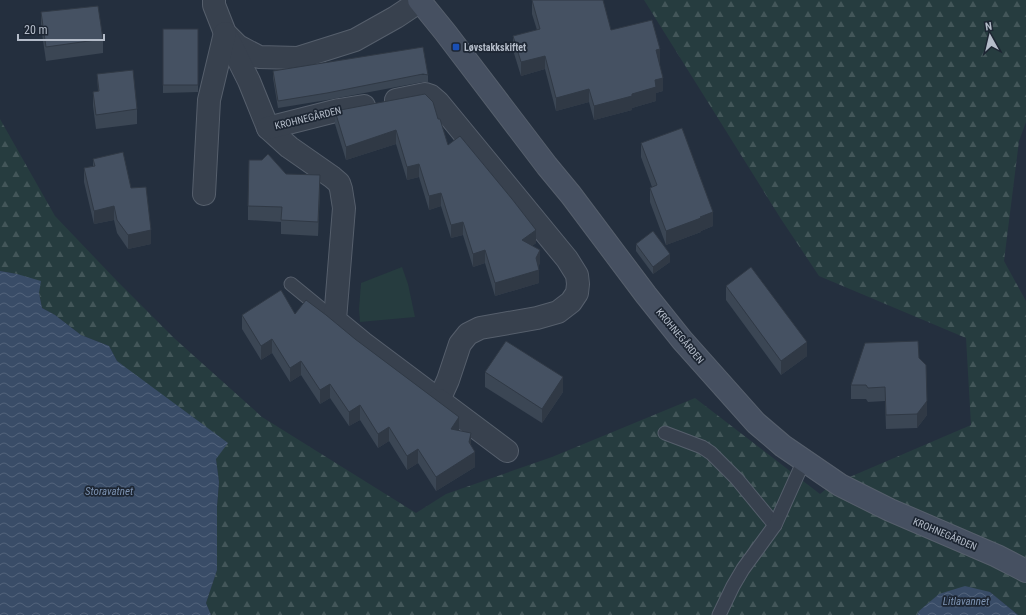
<svg xmlns="http://www.w3.org/2000/svg" width="1026" height="615" font-family="'Roboto Condensed',sans-serif">
<style>
.forest{fill:url(#forest-firs)}
.green{fill:#263c3f}
.water{fill:url(#water-waves)}
.lines{fill:none;stroke-linecap:round;stroke-linejoin:round}
.service-casing{stroke:#565f6c;stroke-width:15}
.minor-casing{stroke:#565f6c;stroke-width:24}
.secondary-casing{stroke:#565f6c;stroke-width:24}
.service{stroke:#38414e;stroke-width:13}
.minor{stroke:#38414e;stroke-width:22}
.secondary{stroke:#465061;stroke-width:22}
.wall{fill:#3b4654}
.shaded-wall{fill:#303945}
.building{fill:#455162;stroke:#303945}
.transit-dot{fill:#1a4fb4;stroke:#1d2633;stroke-width:1.5}
.labels{text-anchor:middle;dominant-baseline:central;stroke-width:3.5;stroke-linejoin:round;paint-order:stroke}
.poi-label{font-size:10px;font-weight:bold;fill:#b4bcc9;stroke:#1d2633;text-anchor:start}
.street-label{font-size:10px;fill:#b4bcc9;stroke:#1d2633}
.water-label{font-size:11px;font-style:italic;fill:#7c92b1;stroke:#1d2633}
</style>
<defs>
<pattern id="forest-firs" width="22" height="20" patternUnits="userSpaceOnUse"><rect width="22" height="20" fill="#263c3f"/><path d="M5 1l3.5 6h-7zM16 11l3.5 6h-7z" fill="#435659"/></pattern>
<pattern id="water-waves" width="16" height="10" patternUnits="userSpaceOnUse"><rect width="16" height="10" fill="#394c67"/><path d="M0 5q4-4 8 0t8 0" fill="none" stroke="#53647b"/></pattern>
</defs>
<rect width="100%" height="100%" fill="#242f3e"/>
<path class="forest" d="M644 0H1026V122L1019 141 1004 261 1026 301V615H1018L990 592 919 611 917 615H211L206 603 217 570V506L219 482 216 459 117 361 109 346 81 335 55 315 42 308 39 293 17 274 0 271V119L55 216 118 282 174 338 262 417 416 513 446 494 552 457 695 398 820 494 831 485 971 425 966 338 819 276 781 219Z"/>
<path class="green" d="M402 267 408 284 415 317 360 322 359 309 361 283Z"/>
<g class="water">
<path d="M0 271 17 274 41 281 39 293 42 308 55 315 81 335 109 346 117 361 228 443 216 459 219 482 217 506V570L206 603 211 615H0Z"/>
<path d="M965 586 990 592 1018 615H917L919 611 939 594Z"/>
</g>
<g class="lines">
<defs>
<g id="service">
<path d="M291 284 335 320"/>
<path d="M665 433 702 447 711 453 737 479 775 525"/>
<path d="M719 615 733 586 743 569 775 525 801 467 805 461"/>
</g>
<g id="minor">
<path d="M214 0V5L225 33 238 46 259 57 298 58 355 40 396 17 420 1"/>
<path d="M225 33 249 81 268 128 289 147 332 177 339 183 341 189 344 208 335 320 363 343 439 400 448 380 460 344 468 334 480 328 537 318 558 312 571 302 577 293 578 284 577 275 567 259 438 102 431 96 425 94 396 100"/>
<path d="M268 128 339 110 364 106"/>
<path d="M204 194 209 100 225 33"/>
<path d="M439 400 507 451"/>
</g>
<path id="secondary" d="M419 0 445 32 547 166 571 195 646 295 682 340 756 423 783 446 840 485 890 510 997 556 1026 571"/>
</defs>
<use href="#service" class="service-casing"/>
<use href="#minor" class="minor-casing"/>
<use href="#secondary" class="secondary-casing"/>
<use href="#service" class="service"/>
<use href="#minor" class="minor"/>
<use href="#secondary" class="secondary"/>
</g>
<g class="wall">
<path d="M532 0 611 30 660 63H659L663 91 656 93V101L632 108V110L594 120 589 102 556 111 545 69 521 76 513 50V36L537 30 532 14Z"/>
<path d="M41 12 103 39V53L46 61 41 27Z"/>
<path d="M163 29H198V92L163 93Z"/>
<path d="M273 71 428 75V82H423L327 100 278 108 273 78Z"/>
<path d="M97 74 137 109V124L96 129 93 106V92L98 91Z"/>
<path d="M335 111 438 119 448 145 536 243 532 246 540 263 538 267 539 283 495 296 485 263 473 267 463 235 451 238 441 206 429 210 419 177 407 180 396 144 346 160 335 124Z"/>
<path d="M641 143 713 226 701 231V232L666 245 650 202V188L652 187 641 157Z"/>
<path d="M93 159 131 188 151 244 128 249 117 233 114 220 94 224 84 182V168L93 166Z"/>
<path d="M286 174 320 189 318 236 281 234V222L248 220V206Z"/>
<path d="M636 244 670 262 653 274 636 251Z"/>
<path d="M726 286 807 356 781 375 726 300Z"/>
<path d="M295 314 459 431 471 446 475 467 436 491 418 463 407 470 389 441 378 448 360 420 349 426 330 398 320 404 301 375 290 382 272 353 261 360 242 329V315Z"/>
<path d="M919 358 927 415 917 428 886 429 885 401 868 402 866 399H851V385Z"/>
<path d="M485 372 563 392 542 423 485 387Z"/>
</g>
<g class="shaded-wall">
<path d="M660 49V63L656 64V50Z"/>
<path d="M545 56V69L521 76V62Z"/>
<path d="M663 78V91L656 93V101L632 108V110L594 120V106L632 94 655 80Z"/>
<path d="M589 89V102L556 111V98Z"/>
<path d="M396 130V144L346 160V147Z"/>
<path d="M419 164V177L407 180V167Z"/>
<path d="M320 175V189L318 236V222Z"/>
<path d="M441 193V206L429 210V196Z"/>
<path d="M114 206V220L94 224V211Z"/>
<path d="M713 212V226L701 231V232L666 245V231Z"/>
<path d="M463 222V235L451 238V225Z"/>
<path d="M151 230V244L128 249V235Z"/>
<path d="M536 230V243L522 254V240Z"/>
<path d="M485 250V263L473 267V254Z"/>
<path d="M540 250V263L536 271 539 270V283L495 296V283Z"/>
<path d="M670 254V262L653 274V267Z"/>
<path d="M272 339V353L261 360V346Z"/>
<path d="M807 342V356L781 375V361Z"/>
<path d="M301 361V375L290 382V368Z"/>
<path d="M563 377V392L542 423V409Z"/>
<path d="M330 384V398L320 404V390Z"/>
<path d="M927 401V415L917 428V414Z"/>
<path d="M360 405V420L349 426V412Z"/>
<path d="M459 417V431L451 429Z"/>
<path d="M389 427V441L378 448V434Z"/>
<path d="M471 433V448L469 442Z"/>
<path d="M418 449V463L407 470V456Z"/>
<path d="M475 452V467L436 491V477Z"/>
</g>
<g class="building">
<path d="M532 0H603L611 30 652 20 660 49 656 50 663 78 655 80 656 87 632 94V96L594 106 589 89 556 98 545 56 521 62 513 36 540 29Z"/>
<path d="M98 6 103 39 46 47 41 12Z"/>
<rect x="163" y="29" width="35" height="56"/>
<path d="M423 47 428 75 423 74 327 93 278 101 273 71Z"/>
<path d="M133 70 137 109 96 115 93 92 99 91 97 74Z"/>
<path d="M425 94 433 102 438 119H440L448 145 460 136 512 199 536 230 522 240 540 250 536 258 539 270 495 283 485 250 473 254 463 222 451 225 441 193 429 196 419 164 407 167 396 130 346 147 335 111Z"/>
<path d="M682 128 713 212 700 217 701 218 666 231 650 188 657 185 641 143Z"/>
<path d="M123 152 131 188 146 187 151 230 128 235 117 220 114 206 94 211 84 168 95 166 93 159Z"/>
<path d="M268 154 286 174 320 175 318 222 281 220 282 207 248 206 249 160H262Z"/>
<path d="M653 231 670 254 653 267 636 244Z"/>
<path d="M751 267 807 342 781 361 726 286Z"/>
<path d="M281 290 295 314 306 300 326 315 355 339 459 417 451 429 471 433 469 442 475 452 436 477 418 449 407 456 389 427 378 434 360 405 349 412 330 384 320 390 301 361 290 368 272 339 261 346 242 315Z"/>
<path d="M506 341 563 377 542 409 485 372Z"/>
<path d="M918 341 919 358 926 365 927 401 917 414 886 415 885 387 868 388 866 385H851L865 343Z"/>
</g>
<rect class="transit-dot" x="452" y="43" width="8" height="8" rx="2"/>
<g class="labels">
<g class="poi-label">
<text x="464" y="47">Løvstakkskiftet</text>
</g>
<g class="street-label">
<text transform="translate(308 118) rotate(-14)">KROHNEGÅRDEN</text>
<text transform="translate(680 336) rotate(50)">KROHNEGÅRDEN</text>
<text transform="translate(945 534) rotate(23)">KROHNEGÅRDEN</text>
</g>
<g class="water-label">
<text x="109" y="491">Storavatnet</text>
<text x="966" y="601">Litlavannet</text>
</g>
</g>
<g transform="translate(990 36) rotate(352)" stroke="#1d2633" stroke-width="3" paint-order="stroke">
<path d="M0-3L7 15L0 10L-7 15Z" fill="#b4bcc9"/>
<text y="-6" font-size="11" font-weight="bold" text-anchor="middle" fill="#b4bcc9">N</text>
</g>
<path d="M18 34v6h86v-6" fill="none" stroke="#b4bcc9" stroke-width="2"/>
<text x="24" y="34" font-size="12" fill="#b4bcc9" stroke="#1d2633" stroke-width="3" paint-order="stroke">20 m</text>
</svg>
